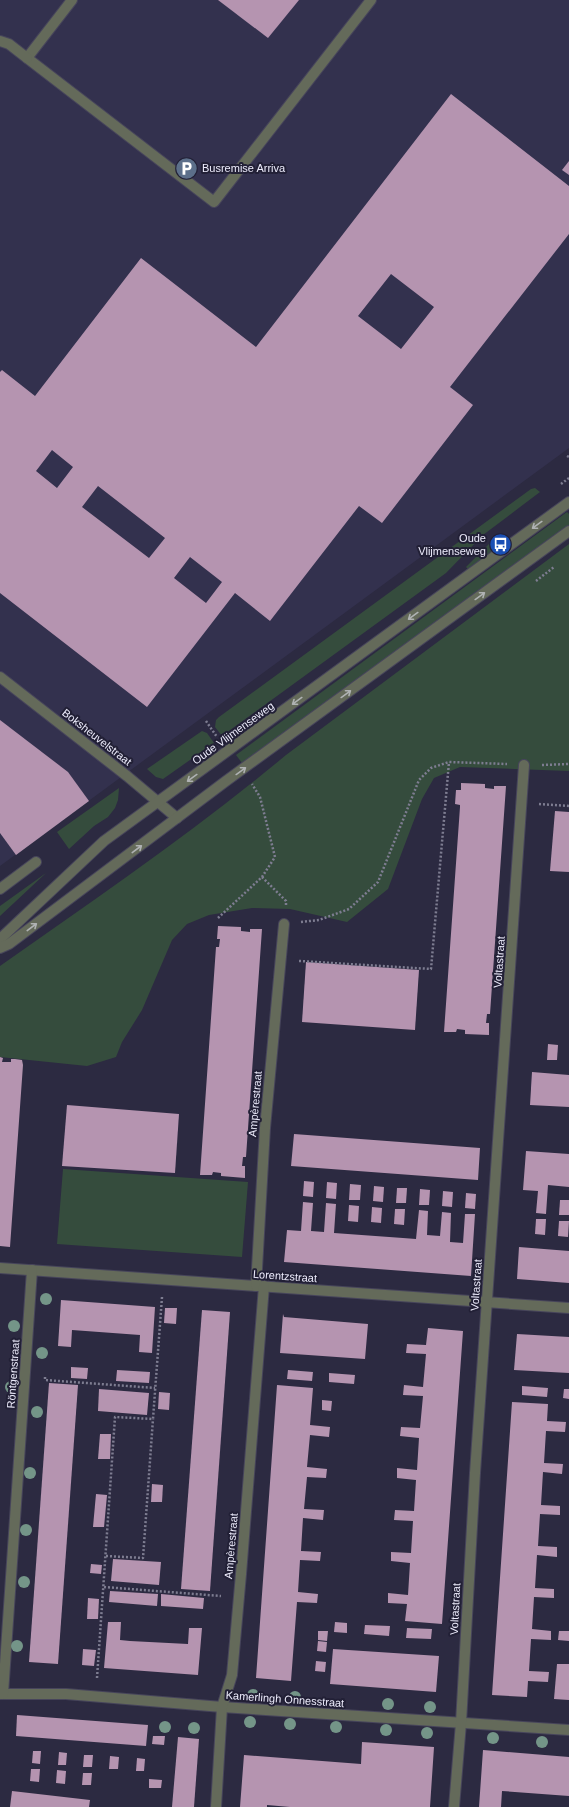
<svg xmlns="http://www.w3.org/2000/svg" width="569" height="1807" font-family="Arial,sans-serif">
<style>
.built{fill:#33314e}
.green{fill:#354c3d}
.building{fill:#b594b0;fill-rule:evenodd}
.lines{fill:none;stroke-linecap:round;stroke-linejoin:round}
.service-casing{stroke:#47455b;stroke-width:12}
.minor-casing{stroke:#47455b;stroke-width:12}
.tertiary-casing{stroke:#47455b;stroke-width:12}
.path{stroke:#7e7d91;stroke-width:2.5;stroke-dasharray:2 2;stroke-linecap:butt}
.service{stroke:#646a5a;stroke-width:10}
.minor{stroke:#646a5a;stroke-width:10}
.tertiary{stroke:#646a5a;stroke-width:10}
.tree{fill:#749588}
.oneway{stroke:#afb2b3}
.labels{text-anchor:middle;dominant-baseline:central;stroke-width:4;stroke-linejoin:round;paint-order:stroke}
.poi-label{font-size:11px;fill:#edecfc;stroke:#222036;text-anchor:start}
.street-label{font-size:11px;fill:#edecfc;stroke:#222036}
</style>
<rect width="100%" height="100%" fill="#2c2a41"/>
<path class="built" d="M0 0H569V448L0 866Z"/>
<g class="green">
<path d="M535 488 540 492 483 535 446 573 222 736 215 727 216 720 219 717 531 489Z"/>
<path d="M567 512 569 514V525L242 763 236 755Z"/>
<path d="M492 541 495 546 490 549 492 551 468 569 466 567Z"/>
<path d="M569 544V771L460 767 434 778 422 799 388 889 347 922 290 909 252 908 209 915 187 924 172 940 142 1010 122 1042 116 1057 87 1066 0 1057V966C97 898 195 831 286 755Z"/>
<path d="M202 731 207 733 214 743 163 779 156 777 147 769Z"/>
<path d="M119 788 118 800 115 808 108 817 94 826 69 849 57 832Z"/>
<path d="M46 873 0 916V906Z"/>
<path d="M63 1169 248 1182 242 1257 57 1244Z"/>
</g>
<g class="building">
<path d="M218 0H299L268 38Z"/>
<path d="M451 94 569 186V234L450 387 473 405 382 523 359 506 270 621 235 593 147 707 0 593V372L2 370 35 396 141 258 256 347ZM391 274 434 307 401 349 358 316ZM52 450 73 467 57 488 36 471ZM98 486 165 538 149 558 82 507ZM190 557 222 582 206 603 174 578Z"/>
<path d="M569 161V175L562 170Z"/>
<path d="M0 720 68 772 89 801 16 855 0 833Z"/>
<path d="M461 783 485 784V788L494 789V786H506L490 1014H487L486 1023H489V1035L465 1034V1030L457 1029 456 1032H444L460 807V805L455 804 456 790H461Z"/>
<path d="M555 811 569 812V872L550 871Z"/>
<path d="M218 926 241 927V931L250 932V929H262L246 1157H243L242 1166H245V1178L221 1176V1173L213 1172 212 1175H200L216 947H219L220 939H217Z"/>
<path d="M306 962 419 970 415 1030 302 1022Z"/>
<path d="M548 1044 558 1045 557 1060H547Z"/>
<path d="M0 1057 3 1058 2 1062H11V1059H15L22 1060 23 1065 10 1247 0 1246Z"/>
<path d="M532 1072 569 1075V1107L530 1105Z"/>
<path d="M67 1105 179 1114 175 1173 62 1166Z"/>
<path d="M294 1134 480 1148 478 1180 291 1166Z"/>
<path d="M526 1151 569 1154V1187L548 1185 546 1214 536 1213 538 1191 523 1190Z"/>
<path d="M304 1181 314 1182 313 1197 303 1196Z"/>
<path d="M327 1182 337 1183 336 1199 326 1198Z"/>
<path d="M350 1184 361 1185 360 1200H349Z"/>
<path d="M374 1186 384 1187 383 1202 373 1201Z"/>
<path d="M397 1188H407L406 1203H396Z"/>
<path d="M420 1189 430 1190 429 1205H419Z"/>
<path d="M443 1191 453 1192 452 1207 442 1206Z"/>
<path d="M466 1193 476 1194 475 1209 465 1208Z"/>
<path d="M560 1200H569V1215H559Z"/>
<path d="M303 1202 313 1203 311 1231 324 1232 326 1203 336 1204 334 1233 403 1238 416 1239 419 1210 428 1211 427 1235 440 1236 442 1212 451 1213 450 1242 463 1243 465 1214H475L471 1276 284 1262 287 1230 301 1231Z"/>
<path d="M349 1205 359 1206 358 1222 348 1221Z"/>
<path d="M372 1207 382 1208 381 1223 371 1222Z"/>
<path d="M395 1209H405L404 1225 394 1224Z"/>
<path d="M536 1219H546L545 1235 535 1234Z"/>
<path d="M559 1221H569L568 1237 558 1236Z"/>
<path d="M519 1247 569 1251V1283L517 1279Z"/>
<path d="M61 1300 155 1307 152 1353 139 1352 140 1335 72 1330 71 1347 58 1346Z"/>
<path d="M165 1308H177L176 1324 164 1323Z"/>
<path d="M202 1310 230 1312 210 1591 181 1589Z"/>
<path d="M283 1314 284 1317 368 1324 365 1359 280 1353Z"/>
<path d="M428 1328 463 1331 442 1624 405 1621 407 1604 388 1603V1593L408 1595 410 1563 391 1561V1552L411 1553 413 1521 394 1520 395 1510 414 1511 416 1480 397 1478V1468L417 1470 419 1438 400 1436 401 1427 420 1428 423 1396 403 1395 404 1385 423 1387 426 1354 406 1353 407 1344 426 1345Z"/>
<path d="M517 1334 569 1337V1373L514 1370Z"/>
<path d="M71 1367 88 1368 87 1379 71 1378Z"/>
<path d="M117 1370 150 1372 149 1383 116 1381Z"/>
<path d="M288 1370 313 1372 312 1381 287 1379Z"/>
<path d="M329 1373 355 1375 354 1384 329 1382Z"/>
<path d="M49 1383 78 1385 58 1664 29 1662Z"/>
<path d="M277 1385 313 1388 310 1425 330 1427 329 1437 310 1435 307 1467 327 1469 326 1478 307 1477 304 1509 324 1510 323 1520 303 1518 301 1551 321 1552 320 1561 300 1560 298 1592 318 1594 317 1603 297 1602 291 1681 256 1678Z"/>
<path d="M522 1386 548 1388 547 1397 522 1395Z"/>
<path d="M99 1389 149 1393 147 1415 98 1411Z"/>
<path d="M564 1389H569V1399L563 1398Z"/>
<path d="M159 1392 170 1393 169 1410 158 1409Z"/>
<path d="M322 1400 332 1401 331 1411 322 1410Z"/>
<path d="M512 1402 548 1404 547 1421 566 1422 565 1432 546 1431 544 1463 563 1464 562 1474 543 1472 541 1505 560 1506V1515L540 1514 538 1546 557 1547V1557L537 1555 535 1588 554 1589V1598L534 1597 532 1629 551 1631V1640L531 1639 529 1671 549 1672 548 1682 528 1681 527 1697 492 1695Z"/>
<path d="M100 1434H111L110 1459H98Z"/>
<path d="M152 1484 163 1485 162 1502H151Z"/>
<path d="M96 1494 107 1495 104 1527H93Z"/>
<path d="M113 1559 161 1562 159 1585 111 1581Z"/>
<path d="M91 1564 102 1565 101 1574 90 1573Z"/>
<path d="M110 1591 158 1594 157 1606 109 1602Z"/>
<path d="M161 1594 204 1598 203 1609 161 1606Z"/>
<path d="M88 1598 99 1599 98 1619H87Z"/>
<path d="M108 1622H121L120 1640 130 1641 188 1644 189 1628H202L198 1675 104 1668Z"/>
<path d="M335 1622 347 1623V1633L334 1632Z"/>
<path d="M365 1625 390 1626 389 1636 364 1634Z"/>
<path d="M407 1628 432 1629 431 1639 406 1638Z"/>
<path d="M318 1631H328L327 1641 318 1640Z"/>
<path d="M559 1631H569V1641L558 1640Z"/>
<path d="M318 1641 327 1642 326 1652 317 1651Z"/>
<path d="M83 1649 96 1650 94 1666 82 1665Z"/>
<path d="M333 1649 439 1656 436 1692 330 1684Z"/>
<path d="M316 1661 326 1662 325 1672 315 1671Z"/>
<path d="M557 1664H569V1700L554 1699Z"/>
<path d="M17 1715 148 1725 146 1746 16 1736Z"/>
<path d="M153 1736H165L164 1745 152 1744Z"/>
<path d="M178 1737 199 1739 194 1807H172Z"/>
<path d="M362 1742 434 1747 430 1807H290L267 1805V1807H240L244 1755 361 1764Z"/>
<path d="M483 1750 569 1757V1796L502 1791 501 1807H479Z"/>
<path d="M33 1751H41L40 1764 32 1763Z"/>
<path d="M59 1752 67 1753 66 1765H58Z"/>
<path d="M84 1755H93L92 1767H83Z"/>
<path d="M110 1756 119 1757 118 1769H109Z"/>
<path d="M137 1758 145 1759 144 1771H136Z"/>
<path d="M31 1769H40L39 1782 30 1781Z"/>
<path d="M57 1770 66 1771 65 1784 56 1783Z"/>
<path d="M83 1773H92L91 1785H82Z"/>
<path d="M149 1779 162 1780 161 1788H149Z"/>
<path d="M12 1791 90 1800 89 1807H10Z"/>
</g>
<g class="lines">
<defs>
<g id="service">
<path d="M72 0 27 58 214 202 371 0"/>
<path d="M0 889 36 862"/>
</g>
<g id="minor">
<path d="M0 41 9 44 27 58"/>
<path d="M0 677 127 776 177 818"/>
<path d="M0 1268 569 1308"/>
<path d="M256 1286 265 1128 284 924"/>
<path d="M0 1694H66L222 1707 569 1730"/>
<path d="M3 1694 32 1270"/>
<path d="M216 1807 222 1707 232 1675 241 1574 264 1286"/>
<path d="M454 1807 461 1723 475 1473 524 765"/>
</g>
<g id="tertiary">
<path d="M0 939 104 841 569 502"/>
<path d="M0 948 9 944 226 781 569 531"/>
</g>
</defs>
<use href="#service" class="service-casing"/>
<use href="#minor" class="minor-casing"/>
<use href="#tertiary" class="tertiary-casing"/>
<g class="path">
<path d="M567 456 569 457"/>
<path d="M561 484 569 478"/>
<path d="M536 581 554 567"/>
<path d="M206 721 217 737"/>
<path d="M542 765 569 764"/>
<path d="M539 804 569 806"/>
<path d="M262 877 286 901V907"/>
<path d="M218 918 262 877 275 857 260 797 252 784"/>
<path d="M301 922 319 920 349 909 378 882 419 780 431 768 449 762 507 764"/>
<path d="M299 961 431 969 449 762"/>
<path d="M45 1377V1380L155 1388"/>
<path d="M106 1556 143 1558 153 1419"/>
<path d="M104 1587 221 1596"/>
<path d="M97 1678 115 1417 153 1419 162 1297"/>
</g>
<use href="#service" class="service"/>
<use href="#minor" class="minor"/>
<use href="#tertiary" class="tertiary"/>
</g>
<g class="tree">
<circle cx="46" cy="1299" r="6"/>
<circle cx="14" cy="1326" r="6"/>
<circle cx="42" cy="1353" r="6"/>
<circle cx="11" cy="1387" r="6"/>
<circle cx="37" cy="1412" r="6"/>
<circle cx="30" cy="1473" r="6"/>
<circle cx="26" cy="1530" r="6"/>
<circle cx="24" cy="1582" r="6"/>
<circle cx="17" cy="1646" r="6"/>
<circle cx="253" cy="1695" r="6"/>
<circle cx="295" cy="1697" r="6"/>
<circle cx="388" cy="1704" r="6"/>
<circle cx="430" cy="1707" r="6"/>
<circle cx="250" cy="1722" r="6"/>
<circle cx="290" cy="1724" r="6"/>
<circle cx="165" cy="1727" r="6"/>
<circle cx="336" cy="1727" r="6"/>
<circle cx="194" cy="1728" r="6"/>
<circle cx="386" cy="1730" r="6"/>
<circle cx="427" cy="1733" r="6"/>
<circle cx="493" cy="1738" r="6"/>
<circle cx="542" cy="1742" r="6"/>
</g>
<defs><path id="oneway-shaft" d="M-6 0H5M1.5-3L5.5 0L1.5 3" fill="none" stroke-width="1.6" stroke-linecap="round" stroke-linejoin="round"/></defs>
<g class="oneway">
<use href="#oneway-shaft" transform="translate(537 525) rotate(144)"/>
<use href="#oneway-shaft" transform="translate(480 596) rotate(-36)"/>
<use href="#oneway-shaft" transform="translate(413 616) rotate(144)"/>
<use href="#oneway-shaft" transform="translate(346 694) rotate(-36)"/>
<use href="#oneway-shaft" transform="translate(297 701) rotate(144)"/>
<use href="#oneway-shaft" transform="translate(241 771) rotate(-36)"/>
<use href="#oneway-shaft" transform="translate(192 778) rotate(144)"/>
<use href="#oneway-shaft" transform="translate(137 849) rotate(-37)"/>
<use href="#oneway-shaft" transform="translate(32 927) rotate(-37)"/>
</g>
<defs>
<symbol id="parking-disc" viewBox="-11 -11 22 22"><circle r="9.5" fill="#5c6f8a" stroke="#222036"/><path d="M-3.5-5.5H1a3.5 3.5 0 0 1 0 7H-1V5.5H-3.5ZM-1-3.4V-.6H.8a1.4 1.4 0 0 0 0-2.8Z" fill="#fff"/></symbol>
<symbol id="bus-disc" viewBox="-11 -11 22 22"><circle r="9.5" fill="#1a4fb4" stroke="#222036"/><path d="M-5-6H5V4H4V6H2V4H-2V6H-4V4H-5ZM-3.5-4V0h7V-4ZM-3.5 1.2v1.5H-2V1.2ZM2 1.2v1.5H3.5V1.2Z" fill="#fff"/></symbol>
</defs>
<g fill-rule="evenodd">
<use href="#parking-disc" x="174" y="156" width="25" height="25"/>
<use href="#bus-disc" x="488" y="532" width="25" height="25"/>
</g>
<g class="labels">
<g class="poi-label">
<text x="202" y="168">Busremise Arriva</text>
<text x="486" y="538" text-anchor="end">Oude<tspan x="486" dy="13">Vlijmenseweg</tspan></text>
</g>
<g class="street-label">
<text transform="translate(233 733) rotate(-36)">Oude Vlijmenseweg</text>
<text transform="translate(97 737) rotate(38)">Boksheuvelstraat</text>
<text transform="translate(499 962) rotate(-86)">Voltastraat</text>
<text transform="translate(255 1104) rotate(-85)">Ampèrestraat</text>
<text transform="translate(285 1276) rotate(4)">Lorentzstraat</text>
<text transform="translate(476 1285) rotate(-86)">Voltastraat</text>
<text transform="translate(13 1374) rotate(-86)">Röntgenstraat</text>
<text transform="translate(231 1546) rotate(-85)">Ampèrestraat</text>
<text transform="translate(455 1609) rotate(-87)">Voltastraat</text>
<text transform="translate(285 1699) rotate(4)">Kamerlingh Onnesstraat</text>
</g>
</g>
</svg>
